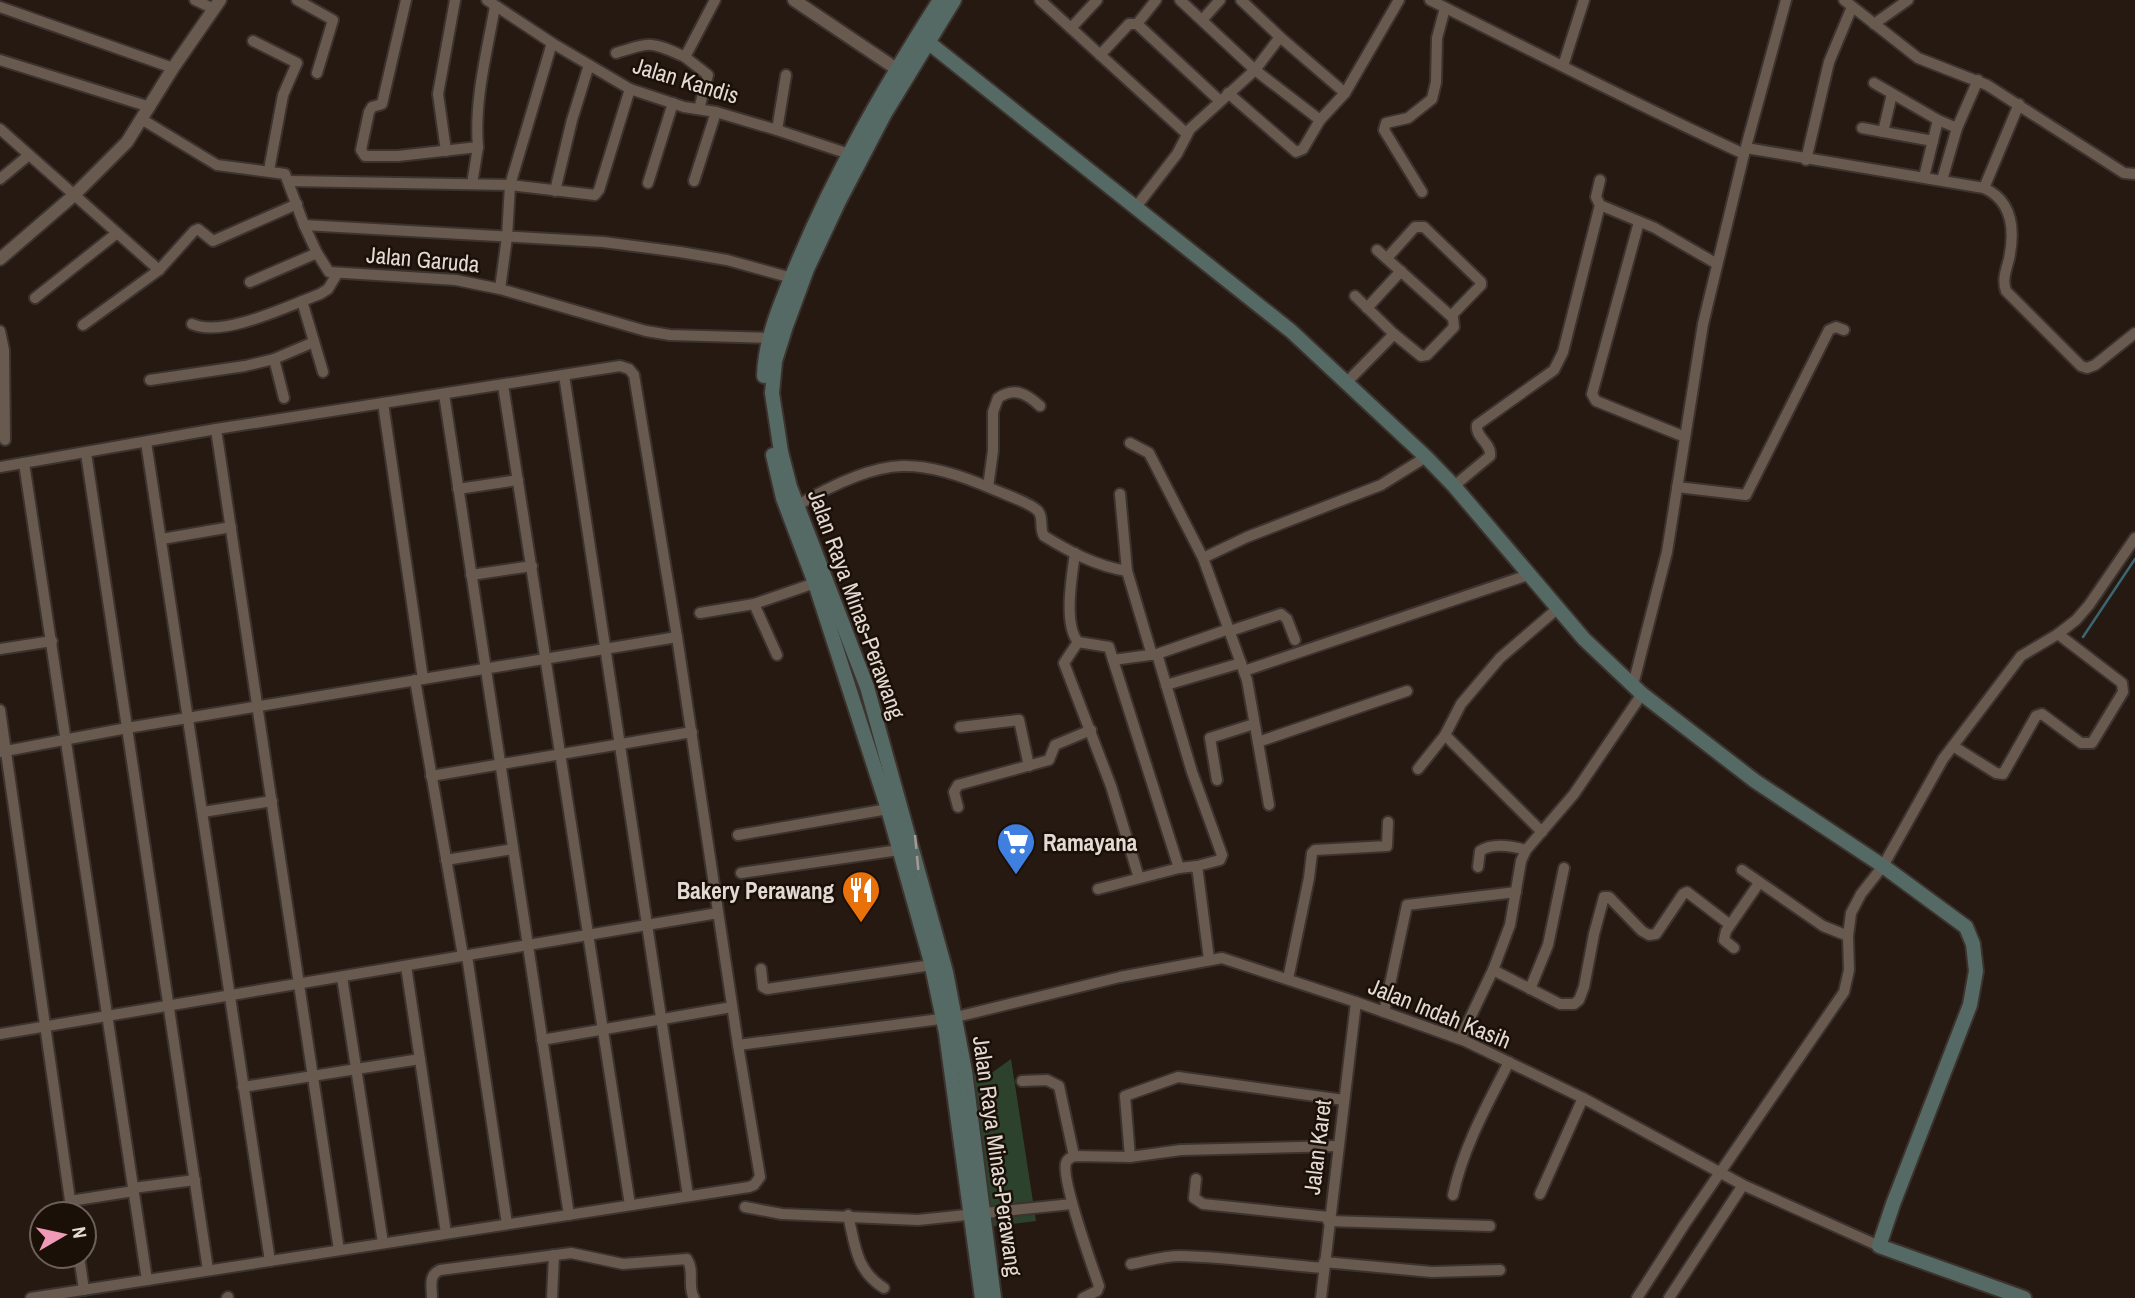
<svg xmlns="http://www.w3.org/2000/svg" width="2135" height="1298" font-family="'Archivo Narrow',sans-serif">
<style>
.green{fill:#2d422d}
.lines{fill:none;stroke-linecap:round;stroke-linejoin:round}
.stream{stroke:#3b6673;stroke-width:2.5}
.minor-casing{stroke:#3c332f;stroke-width:14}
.tertiary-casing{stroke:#3c332f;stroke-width:16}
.secondary-casing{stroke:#3c332f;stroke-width:18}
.minor{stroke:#695a50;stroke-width:10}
.tertiary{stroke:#695a50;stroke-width:12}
.secondary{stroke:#566a65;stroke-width:14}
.rail{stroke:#a59b94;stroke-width:2.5;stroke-dasharray:14 7;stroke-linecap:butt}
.labels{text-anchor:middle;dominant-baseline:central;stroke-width:5;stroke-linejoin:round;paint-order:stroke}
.street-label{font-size:23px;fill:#e3dad4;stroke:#1b1008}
.poi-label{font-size:23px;font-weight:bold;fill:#e3dad4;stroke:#1b1008;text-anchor:start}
</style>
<rect width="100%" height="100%" fill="#251911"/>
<path class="green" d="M1011 1059 1036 1221 982 1228 961 1068 986 1077Z"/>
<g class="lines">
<path class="stream" d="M2083 637 2135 559"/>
<defs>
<g id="minor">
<path d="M195 0 214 9"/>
<path d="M297 0 333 20 317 73"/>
<path d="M406 0 382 104 372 107 369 112 361 150 365 156H398L478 147C474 100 487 52 495 6"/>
<path d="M487 0 552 43 630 89 684 107 716 112 777 130 849 154"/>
<path d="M1040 0 1187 134"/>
<path d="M1180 0 1255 70 1320 120 1345 93 1399 0"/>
<path d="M1241 0 1280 37 1345 93"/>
<path d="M1430 0C1534 52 1637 105 1744 154"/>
<path d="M1844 0 1918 58 1987 85 2124 173 2135 174"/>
<path d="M0 7 173 68"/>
<path d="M1203 19 1220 0"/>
<path d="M1137 24 1156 0"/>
<path d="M1874 24 1908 0"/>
<path d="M1071 28 1097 0"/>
<path d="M253 41 297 63 283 95 269 170"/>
<path d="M616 53C651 42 651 41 685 57"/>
<path d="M1100 55 1129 24H1137L1220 101"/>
<path d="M0 60 150 107"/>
<path d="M1563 66 1584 0"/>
<path d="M1874 83 1938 120 1957 128"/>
<path d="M1228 93 1296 152 1303 149 1320 120"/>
<path d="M699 109 708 75 685 57 715 0"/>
<path d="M143 120 217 165 285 174 304 225 317 253 329 272 456 280 500 289 646 331 670 335 770 338"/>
<path d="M1862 128 1933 141"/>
<path d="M0 129 159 270 83 325"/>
<path d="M777 130 786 75"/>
<path d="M1883 132 1892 94"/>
<path d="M1746 148 1984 188C2013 201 2015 230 2009 259 2006 270 2002 280 2006 291L2081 366 2087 368 2095 365 2135 333"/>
<path d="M446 151 438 94 455 0"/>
<path d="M1806 160 1829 62 1852 7"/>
<path d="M1924 177 1938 120"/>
<path d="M0 179 29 155"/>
<path d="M1600 180 1596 197 1600 205 1655 228 1717 264"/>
<path d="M1942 180 1957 128 1978 80"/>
<path d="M289 181 510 185 595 195 599 190 630 89"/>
<path d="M694 181 716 112"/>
<path d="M648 183 673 103"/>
<path d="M472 184 478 147"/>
<path d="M1984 188 2019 104"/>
<path d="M555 191 572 120 589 65"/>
<path d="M1422 192 1384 130 1386 123 1408 118 1432 99 1436 82 1437 38 1445 8"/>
<path d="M1136 207 1177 154 1190 129 1255 70 1280 37"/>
<path d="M1639 222 1592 394 1596 401 1685 437"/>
<path d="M304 225 603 242 680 252 727 260 792 278"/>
<path d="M1387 258 1415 227H1424L1481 282V285L1451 316"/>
<path d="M159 270 194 231 198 229 213 241 297 204"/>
<path d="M250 282 317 253"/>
<path d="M500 289 507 237 510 185 552 43"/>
<path d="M1355 296 1394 334"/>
<path d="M35 298 117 233"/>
<path d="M302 301 323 372"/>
<path d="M1367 308 1401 271"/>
<path d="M192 324C223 338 288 306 320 294L328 289 337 274"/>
<path d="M0 331 4 350 5 440"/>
<path d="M274 359 284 398"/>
<path d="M564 375 688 1196"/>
<path d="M150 380 245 366 274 359 314 342"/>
<path d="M1346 383 1394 334 1421 356 1427 355 1454 327 1453 318 1377 250"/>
<path d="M503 385 630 1205"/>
<path d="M444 394 569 1215"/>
<path d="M383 403 423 679"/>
<path d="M216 429C258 703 296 976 339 1250"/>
<path d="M146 442 270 1261"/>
<path d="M1130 443 1149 453 1203 558"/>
<path d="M86 453 208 1270"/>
<path d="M24 463 147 1280"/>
<path d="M0 467 216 429 620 366 629 369 634 375 677 637 738 1045"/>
<path d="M1454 486 1490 456C1492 443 1475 438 1477 425L1554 370 1563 352 1600 205"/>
<path d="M988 487 993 451V412L998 398C1014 387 1026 393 1040 406"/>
<path d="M1677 487 1746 495 1829 330 1836 327 1844 330"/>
<path d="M458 489 518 480"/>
<path d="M793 508C823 490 867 467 902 466 932 465 968 478 995 490 1006 495 1031 503 1038 511 1044 518 1039 529 1044 536 1070 552 1096 566 1127 571L1120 494"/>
<path d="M162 539 231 527"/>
<path d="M1075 553C1072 575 1063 624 1078 642"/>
<path d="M1127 571 1152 655"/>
<path d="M471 575 532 566"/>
<path d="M754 604 777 655"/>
<path d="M700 613 754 604 815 583"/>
<path d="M1230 631 1281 614 1287 619 1295 640"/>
<path d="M0 649 52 641"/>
<path d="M1157 654 1192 772 1222 855 1220 860 1197 866"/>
<path d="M1113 660 1109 647 1078 642 1064 663 1111 786 1139 878"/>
<path d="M1244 671 1528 575"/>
<path d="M415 680 463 956"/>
<path d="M1166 685 1241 663"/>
<path d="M1633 685 1667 552 1703 324 1744 154 1786 0"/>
<path d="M0 710 72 1214"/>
<path d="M960 727 1019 720 1029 766"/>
<path d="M1445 735 1542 832"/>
<path d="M1258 742 1407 691"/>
<path d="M1953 746 1996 773 2003 774 2036 716 2042 714 2081 743H2092L2123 692 2122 683 2058 634"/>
<path d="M0 752 127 728 677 637"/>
<path d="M1418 769 1445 735 1461 704 1500 658 1557 609"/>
<path d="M431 776 692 732"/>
<path d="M1217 780 1210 738 1254 724"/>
<path d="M1269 805 1247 680 1203 558 1247 537 1381 485 1426 457"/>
<path d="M958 807 954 792 958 785 1049 760 1055 745 1091 730"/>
<path d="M203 812 272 801"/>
<path d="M738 835 888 809"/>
<path d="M446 860 513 849"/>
<path d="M1478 867 1480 851C1492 843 1512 846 1526 850"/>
<path d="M1742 870 1823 926 1848 936"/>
<path d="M741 873 899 850"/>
<path d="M1098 889 1179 868"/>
<path d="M1734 948 1724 940 1726 931 1759 883"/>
<path d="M467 956 507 1224"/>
<path d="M1209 959 1197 866 1179 868 1113 660 1157 654 1229 629"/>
<path d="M406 966 446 1233"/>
<path d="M761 969 763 987 767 989 932 965"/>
<path d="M1493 970 1560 1004H1574L1579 1000 1584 987 1594 934 1604 897H1609L1642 931 1649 935 1656 934 1683 894 1687 892 1729 924"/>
<path d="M342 977 383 1243"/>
<path d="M1288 979 1309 878 1312 853 1315 850 1387 846 1388 822"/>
<path d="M1530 989 1548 945 1564 868"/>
<path d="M1384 1012 1407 905 1516 892"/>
<path d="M0 1034 718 913"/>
<path d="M1460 1039 1493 970 1510 925 1521 861 1526 850 1574 794 1642 694"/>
<path d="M542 1040 732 1007"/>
<path d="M1022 1081 1047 1080 1059 1086 1074 1156"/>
<path d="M243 1087 420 1059"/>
<path d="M1130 1157 1125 1096 1178 1077 1344 1100"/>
<path d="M1196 1179 1194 1198 1203 1204 1329 1217"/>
<path d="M133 1188 195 1180"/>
<path d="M1540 1194 1583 1098"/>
<path d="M1453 1195C1463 1148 1487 1105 1509 1062"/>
<path d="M70 1201 134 1191"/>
<path d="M745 1207 782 1214 918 1220 1072 1204"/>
<path d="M848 1215C855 1245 856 1271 884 1288"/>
<path d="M1328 1221 1490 1226"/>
<path d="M79 1256 84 1290"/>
<path d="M1324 1262 1432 1272 1500 1270"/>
<path d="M1131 1264C1147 1261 1164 1256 1180 1256 1228 1257 1275 1264 1323 1268"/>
<path d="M31 1298 749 1187 754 1185 760 1177 738 1045 956 1017 1120 977 1222 958 1356 1002 1465 1041 1583 1098 1743 1185 1879 1246"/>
<path d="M227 1298 228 1297"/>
<path d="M432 1298C432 1287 428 1275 440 1270L571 1253 623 1264 687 1259C695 1271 687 1286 694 1298"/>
<path d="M552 1298 554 1255"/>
<path d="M1083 1298 1097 1291 1099 1286C1092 1266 1061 1178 1066 1163 1067 1159 1070 1158 1074 1156L1130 1157 1181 1150 1338 1146"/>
<path d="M1321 1298 1356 1002"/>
<path d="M1637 1298 1684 1225 1844 992 1849 970 1848 936 1851 913 1861 894 1883 866 1943 759 2021 656 2058 634 2076 620 2089 605 2135 538"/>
<path d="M1669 1298 1743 1185"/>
</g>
<g id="tertiary">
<path d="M794 0 904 74"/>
<path d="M0 259 73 196 127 142 173 68 220 0"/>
</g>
<g id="secondary">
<path d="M954 0 885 113 839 201 807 269 786 326 775 361 772 393 781 452 790 487 867 687 946 972 965 1071 994 1298"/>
<path d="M919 35 1291 331 1426 457 1454 486 1584 639 1642 694 1755 781 1883 866 1966 927 1973 944 1976 971 1970 1005 1893 1204 1879 1246 2024 1298"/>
<path d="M764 376C765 339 781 302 795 269 834 174 885 86 940 0"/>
<path d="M773 455 783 498 815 583 888 809 931 962 946 1033 982 1298"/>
</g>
</defs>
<use href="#minor" class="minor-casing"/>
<use href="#tertiary" class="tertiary-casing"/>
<use href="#secondary" class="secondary-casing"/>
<use href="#minor" class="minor"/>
<use href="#tertiary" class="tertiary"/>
<use href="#secondary" class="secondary"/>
<path class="rail" d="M915 835 919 877"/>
</g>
<defs>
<symbol id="supermarket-pin" viewBox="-11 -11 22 30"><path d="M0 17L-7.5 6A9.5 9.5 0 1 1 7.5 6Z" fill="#3f7fe0" stroke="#1b1008"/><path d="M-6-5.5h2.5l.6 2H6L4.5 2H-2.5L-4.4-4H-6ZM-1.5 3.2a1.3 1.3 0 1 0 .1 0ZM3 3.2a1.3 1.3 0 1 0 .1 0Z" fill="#fff"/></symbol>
<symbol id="restaurant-pin" viewBox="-11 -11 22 30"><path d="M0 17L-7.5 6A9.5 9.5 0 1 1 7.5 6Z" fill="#e8710a" stroke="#1b1008"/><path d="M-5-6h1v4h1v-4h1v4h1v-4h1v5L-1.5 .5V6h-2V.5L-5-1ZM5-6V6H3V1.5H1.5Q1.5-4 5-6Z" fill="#fff"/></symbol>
</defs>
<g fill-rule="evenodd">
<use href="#supermarket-pin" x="994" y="820" width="44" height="60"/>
<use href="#restaurant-pin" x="839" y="868" width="44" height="60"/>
</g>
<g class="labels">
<g class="street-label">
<text transform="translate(686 80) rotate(17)">Jalan Kandis</text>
<text transform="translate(423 259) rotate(5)">Jalan Garuda</text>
<text transform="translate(857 604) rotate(70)">Jalan Raya Minas-Perawang</text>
<text transform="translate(1440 1013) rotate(22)">Jalan Indah Kasih</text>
<text transform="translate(1317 1147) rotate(-83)">Jalan Karet</text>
<text transform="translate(998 1156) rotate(82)">Jalan Raya Minas-Perawang</text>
</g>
<g class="poi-label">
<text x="1043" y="842">Ramayana</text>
<text x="834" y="890" text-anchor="end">Bakery Perawang</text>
</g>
</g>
<g transform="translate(63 1235) rotate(81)"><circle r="33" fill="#1b1008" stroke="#6b615a" stroke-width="2"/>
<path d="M0-5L12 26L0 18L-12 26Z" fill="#ef9ab7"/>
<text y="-10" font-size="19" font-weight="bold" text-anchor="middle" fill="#e3dad4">N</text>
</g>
</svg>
